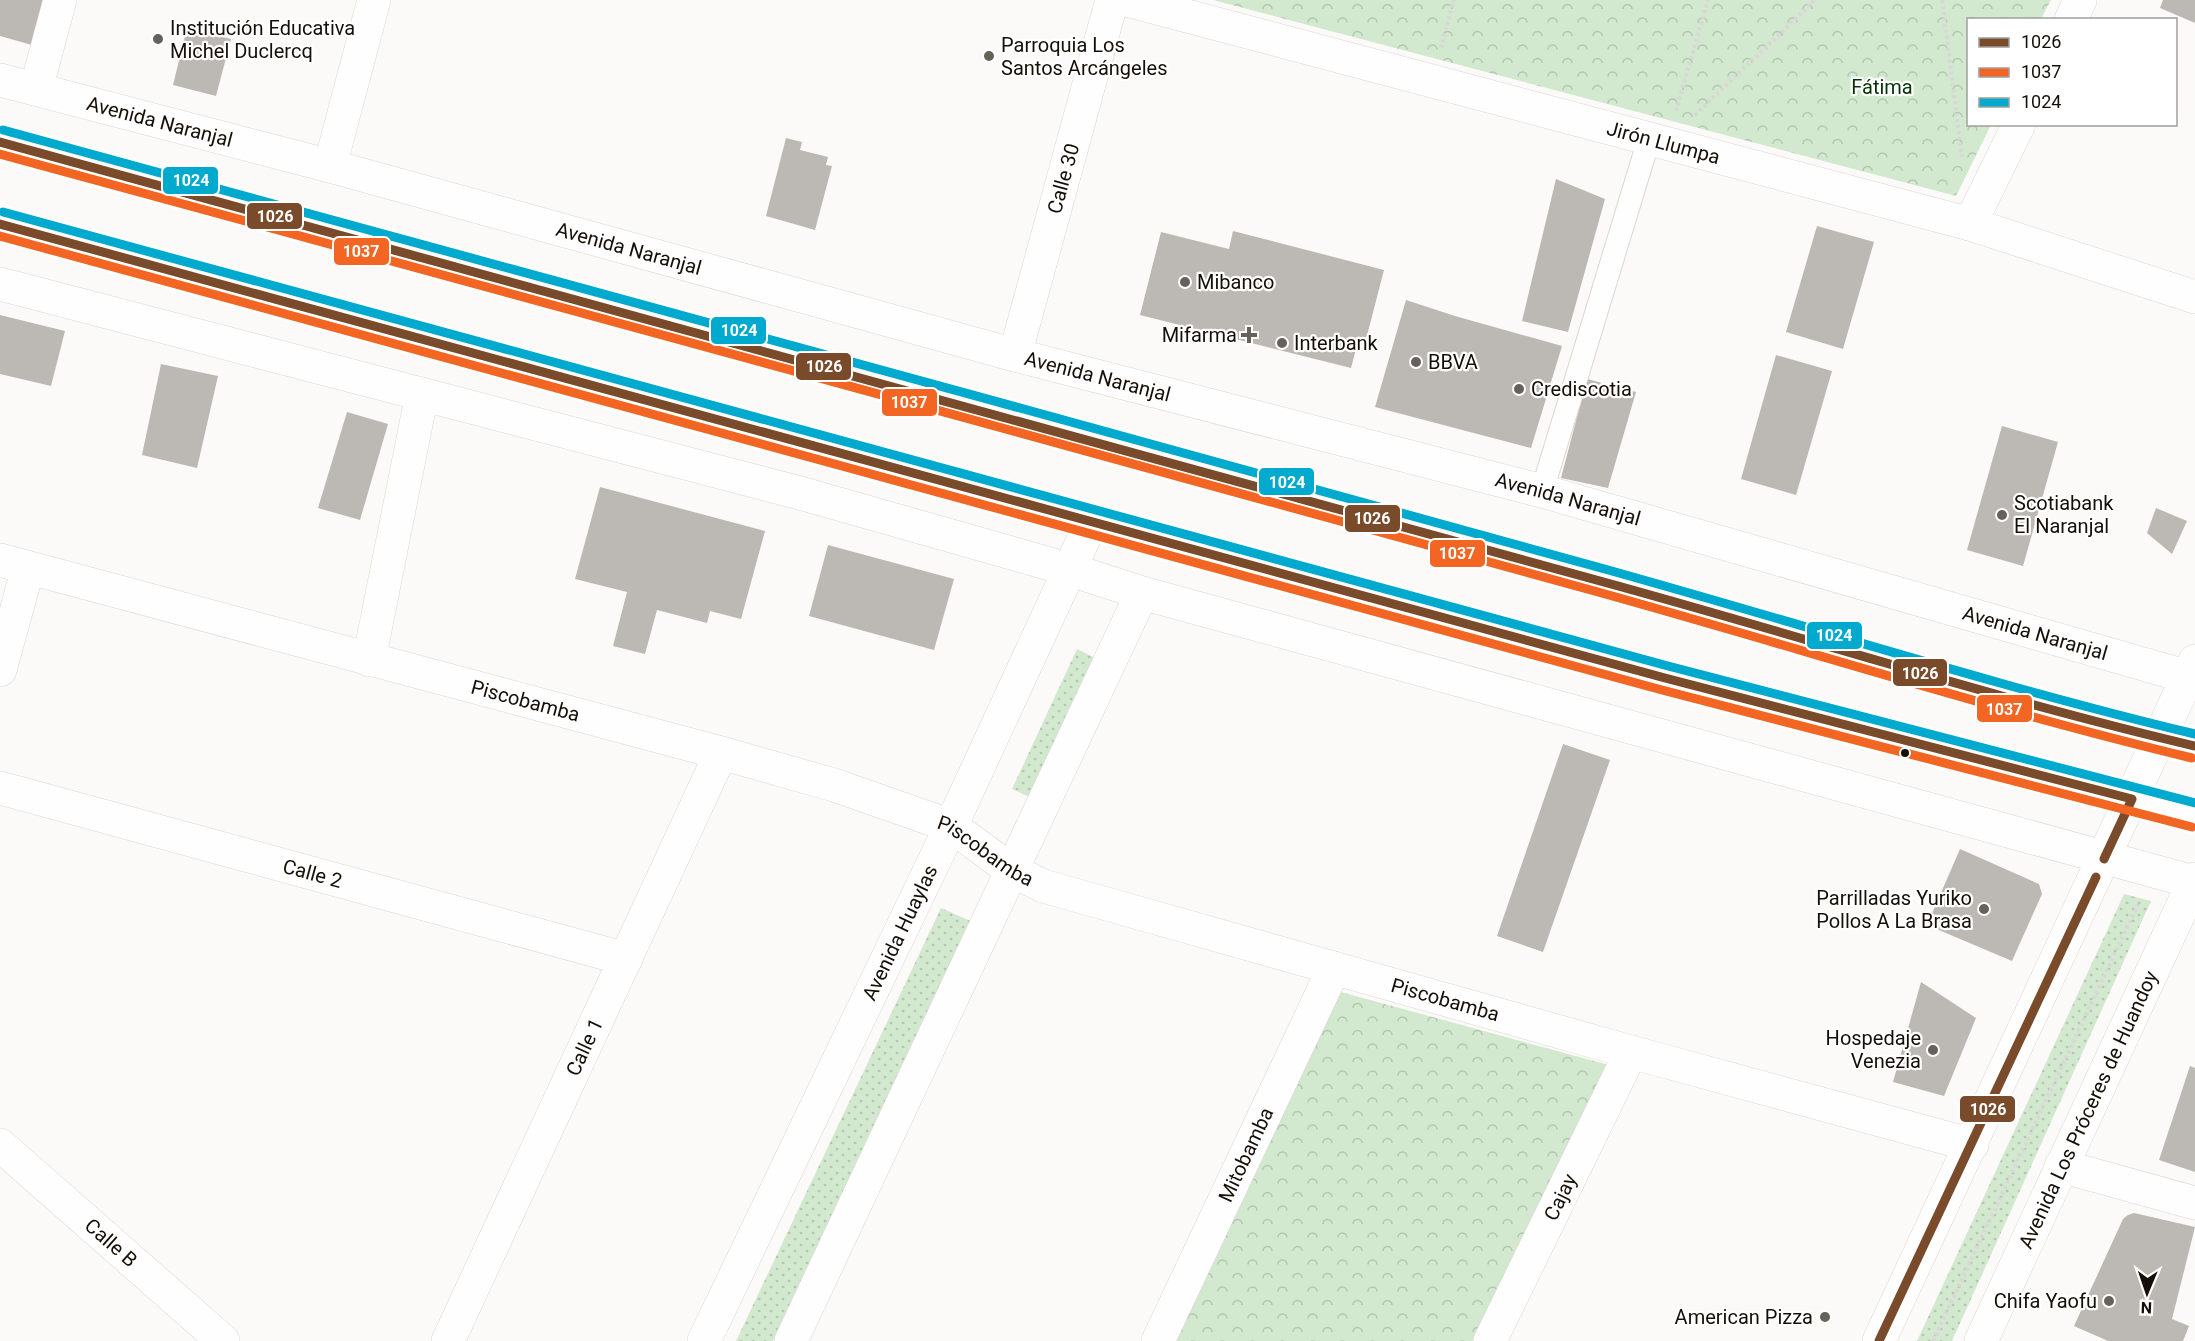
<svg xmlns="http://www.w3.org/2000/svg" width="2195" height="1341" font-family="Roboto,sans-serif">
<style>
.grass{fill:url(#grass-dots)}
.park{fill:url(#park-crowns)}
.building{fill:#bcb8b3}
.lines{fill:none;stroke-linecap:round;stroke-linejoin:round}
.service-casing{stroke:#dbd6d1;stroke-width:24}
.minor-casing{stroke:#dbd6d1;stroke-width:34}
.tertiary-casing{stroke:#dbd6d1;stroke-width:34}
.secondary-casing{stroke:#dbd6d1;stroke-width:34}
.trunk-casing{stroke:#dbd6d1;stroke-width:34}
.path{stroke:#d8d7d6;stroke-width:4;stroke-dasharray:3 3;stroke-linecap:butt}
.service{stroke:#fffefe;stroke-width:22}
.minor{stroke:#fffefe;stroke-width:33}
.tertiary{stroke:#fffefe;stroke-width:33}
.secondary{stroke:#fffefe;stroke-width:33}
.trunk{stroke:#fffefe;stroke-width:33}
.bus-1-casing{stroke:#fff;stroke-width:14}
.bus-2-casing{stroke:#fff;stroke-width:14}
.bus-3-casing{stroke:#fff;stroke-width:14}
.bus-1{stroke:#7a4b2a;stroke-width:9}
.bus-2{stroke:#f26522;stroke-width:9}
.bus-3{stroke:#00a9ce;stroke-width:9}
.poi-dot{fill:#66615b;stroke:#fff;stroke-width:2}
.bus-dot{fill:#150f07;stroke:#fff;stroke-width:2}
.labels{text-anchor:middle;dominant-baseline:central;stroke-width:4.5;stroke-linejoin:round;paint-order:stroke}
.poi-label{font-size:20px;fill:#150f07;stroke:#fff;text-anchor:start}
.park-label{font-size:20px;fill:#033306;stroke:#fff}
.street-label{font-size:20px;fill:#150f07;stroke:#fff}
.line-badge{stroke:#fff;stroke-width:2}
.badge-label{font-size:16px;text-anchor:middle;font-weight:bold;fill:#fff}
</style>
<defs>
<pattern id="grass-dots" width="8" height="8" patternUnits="userSpaceOnUse" patternTransform="scale(1.5)"><rect width="8" height="8" fill="#d2e8cf"/><path d="M2 2h.1M6 6h.1" fill="none" stroke="#b3c6b0" stroke-width="1.8" stroke-linecap="round"/></pattern>
<pattern id="park-crowns" width="20" height="18" patternUnits="userSpaceOnUse" patternTransform="scale(1.5)"><rect width="20" height="18" fill="#d2e8cf"/><path d="M2 6a3 3 0 1 1 6 0M12 15a3 3 0 1 1 6 0" fill="none" stroke="#b3c6b0"/></pattern>
</defs>
<rect width="100%" height="100%" fill="#fcfaf8"/>
<g class="grass">
<path d="M1077 649 1097 659 1032 798 1012 789Z"/>
<path d="M2124 894 2151 901 1952 1341H1917Z"/>
<path d="M941 908 975 923 773 1341H736Z"/>
</g>
<g class="park">
<path d="M1213 0H2051L2041 19 1968 20V124L1991 125 1956 196Z"/>
<path d="M1337 991 1609 1065 1473 1341H1170Z"/>
</g>
<g class="building">
<path d="M0 0H44L32 45 0 36Z"/>
<path d="M2163 0H2195V23L2160 8Z"/>
<path d="M187 28 231 39 216 96 173 85Z"/>
<path d="M786 138 802 142 800 150 828 157 826 165 832 166 815 230 766 216Z"/>
<path d="M1556 179 1605 199 1568 332 1522 321Z"/>
<path d="M1817 226 1874 242 1843 349 1786 332Z"/>
<path d="M1233 231 1384 270 1363 351 1356 349 1351 368 1140 315 1161 232 1229 249Z"/>
<path d="M1406 300 1455 316 1562 346 1531 448 1375 407Z"/>
<path d="M0 315 65 331 51 386 0 374Z"/>
<path d="M1776 355 1832 371 1796 495 1741 479Z"/>
<path d="M161 364 218 376 197 468 142 455Z"/>
<path d="M1587 379 1636 392 1608 488 1561 478Z"/>
<path d="M347 412 388 424 360 520 318 508Z"/>
<path d="M2002 426 2058 442 2023 566 1967 550Z"/>
<path d="M600 487 765 531 741 619 710 611 707 623 657 610 645 654 613 646 627 592 575 579Z"/>
<path d="M2156 508 2187 521 2172 554 2147 533Z"/>
<path d="M828 545 954 579 934 650 809 616Z"/>
<path d="M1563 744 1610 760 1543 952 1497 936Z"/>
<path d="M1960 849 2039 884 2042 894 2012 961 1927 925Z"/>
<path d="M1921 982 1976 1018 1944 1096 1893 1082Z"/>
<path d="M2190 1066 2195 1068V1172L2159 1160Z"/>
<path d="M2134 1213 2195 1227 2172 1319 2189 1326 2183 1341H2108L2074 1326 2123 1219 2128 1215Z"/>
</g>
<g class="lines">
<defs>
<path id="service" d="M1542 491 1649 139"/>
<g id="minor">
<path id="s1" d="M1127 0 1970 224 2195 297"/>
<path d="M2071 20 2080 0"/>
<path d="M36 89 60 0"/>
<path d="M330 166 374 0"/>
<path d="M1970 224 2019 124"/>
<path id="s2" d="M1015 355 1112 0"/>
<path id="s3" d="M0 560 721 753 834 785 951 826 1011 870 1043 886 1631 1052 1972 1145"/>
<path d="M369 660 422 394"/>
<path d="M0 670 28 568"/>
<path id="s4" d="M0 788 626 959"/>
<path id="s5" d="M0 1145 223 1341"/>
<path d="M2061 1166 2195 1203"/>
<path id="s6" d="M448 1341 721 753"/>
<path id="s7" d="M1158 1341 1334 968"/>
<path id="s8" d="M1490 1341 1631 1052"/>
</g>
<g id="tertiary">
<path id="s9" d="M704 1341 951 826 1092 521"/>
<path d="M791 1341 1142 593"/>
</g>
<g id="secondary">
<path id="s10" d="M0 80 330 166 1015 355 1542 491 2195 679"/>
<path d="M0 284 800 493 1071 570 1142 593 2194 882"/>
<path d="M1879 1341 2195 661"/>
<path id="s11" d="M1981 1341 2195 879"/>
</g>
<g id="trunk">
<path d="M0 142 298 221 998 416 1660 597 2102 724 2195 746"/>
<path d="M0 224 1665 678 2195 815"/>
</g>
</defs>
<use href="#service" class="service-casing"/>
<use href="#minor" class="minor-casing"/>
<use href="#tertiary" class="tertiary-casing"/>
<use href="#secondary" class="secondary-casing"/>
<use href="#trunk" class="trunk-casing"/>
<g class="path">
<path d="M1942 0 1962 157"/>
<path d="M1441 48 1454 0"/>
<path d="M1676 111 1708 0"/>
<path d="M1695 115 1815 0"/>
<path d="M1933 1341 2139 902"/>
</g>
<use href="#service" class="service"/>
<use href="#minor" class="minor"/>
<use href="#tertiary" class="tertiary"/>
<use href="#secondary" class="secondary"/>
<use href="#trunk" class="trunk"/>
<defs>
<g id="bus-1">
<path d="M0 142C534 284 1066 435 1600 581 1798 635 1995 699 2195 746"/>
<path d="M0 224 1665 678 2132 799 2104 859"/>
<path d="M1879 1341 2096 877"/>
</g>
<g id="bus-2">
<path d="M0 154C534 296 1065 447 1598 592 1796 647 1992 710 2192 758"/>
<path d="M0 236 1662 690 2192 827"/>
</g>
<g id="bus-3">
<path d="M3 130C537 272 1068 423 1601 568 1799 623 1995 686 2195 734"/>
<path d="M3 212 1668 666 2195 803"/>
</g>
</defs>
<use href="#bus-1" class="bus-1-casing"/>
<use href="#bus-2" class="bus-2-casing"/>
<use href="#bus-3" class="bus-3-casing"/>
<use href="#bus-1" class="bus-1"/>
<use href="#bus-2" class="bus-2"/>
<use href="#bus-3" class="bus-3"/>
</g>
<g class="poi-dot">
<circle cx="158" cy="39" r="6"/>
<circle cx="989" cy="56" r="6"/>
<circle cx="1185" cy="282" r="6"/>
<path d="M1246 326h6v6h6v6h-6v6h-6v-6h-6v-6h6z"/>
<circle cx="1282" cy="343" r="6"/>
<circle cx="1416" cy="362" r="6"/>
<circle cx="1519" cy="389" r="6"/>
<circle cx="2002" cy="515" r="6"/>
<circle cx="1984" cy="909" r="6"/>
<circle cx="1933" cy="1050" r="6"/>
<circle cx="2109" cy="1301" r="6"/>
<circle cx="1825" cy="1317" r="6"/>
</g>
<circle class="bus-dot" cx="1905" cy="753" r="5"/>
<g class="labels">
<g class="poi-label">
<text x="170" y="28">Institución Educativa<tspan x="170" dy="23">Michel Duclercq</tspan></text>
<text x="1001" y="45">Parroquia Los<tspan x="1001" dy="23">Santos Arcángeles</tspan></text>
<text x="1197" y="282">Mibanco</text>
<text x="1237" y="335" text-anchor="end">Mifarma</text>
<text x="1294" y="343">Interbank</text>
<text x="1428" y="362">BBVA</text>
<text x="1531" y="389">Crediscotia</text>
<text x="2014" y="503">Scotiabank<tspan x="2014" dy="23">El Naranjal</tspan></text>
<text x="1972" y="898" text-anchor="end">Parrilladas Yuriko<tspan x="1972" dy="23">Pollos A La Brasa</tspan></text>
<text x="1921" y="1038" text-anchor="end">Hospedaje<tspan x="1921" dy="23">Venezia</tspan></text>
<text x="2097" y="1301" text-anchor="end">Chifa Yaofu</text>
<text x="1813" y="1317" text-anchor="end">American Pizza</text>
</g>
<g class="park-label">
<text x="1882" y="87">Fátima</text>
</g>
<g class="street-label">
<text stroke="none"><textPath href="#s10" startOffset="165">Avenida Naranjal</textPath></text>
<text stroke="none"><textPath href="#s1" startOffset="555">Jirón Llumpa</textPath></text>
<text stroke="none"><textPath href="#s2" startOffset="183">Calle 30</textPath></text>
<text stroke="none"><textPath href="#s10" startOffset="651">Avenida Naranjal</textPath></text>
<text stroke="none"><textPath href="#s10" startOffset="1137">Avenida Naranjal</textPath></text>
<text stroke="none"><textPath href="#s10" startOffset="1623">Avenida Naranjal</textPath></text>
<text stroke="none"><textPath href="#s10" startOffset="2109">Avenida Naranjal</textPath></text>
<text stroke="none"><textPath href="#s3" startOffset="544">Piscobamba</textPath></text>
<text stroke="none"><textPath href="#s3" startOffset="1030">Piscobamba</textPath></text>
<text stroke="none"><textPath href="#s4" startOffset="324">Calle 2</textPath></text>
<text stroke="none"><textPath href="#s9" startOffset="453">Avenida Huaylas</textPath></text>
<text stroke="none"><textPath href="#s3" startOffset="1516">Piscobamba</textPath></text>
<text stroke="none"><textPath href="#s6" startOffset="324">Calle 1</textPath></text>
<text stroke="none"><textPath href="#s11" startOffset="255">Avenida Los Próceres de Huandoy</textPath></text>
<text stroke="none"><textPath href="#s7" startOffset="206">Mitobamba</textPath></text>
<text stroke="none"><textPath href="#s8" startOffset="160">Cajay</textPath></text>
<text stroke="none"><textPath href="#s5" startOffset="148">Calle B</textPath></text>
</g>
</g>
<g class="line-badge">
<rect x="162" y="166" width="57" height="29" rx="6" fill="#00a9ce"/>
<rect x="246" y="202" width="57" height="28" rx="6" fill="#7a4b2a"/>
<rect x="333" y="237" width="57" height="29" rx="6" fill="#f26522"/>
<rect x="710" y="316" width="57" height="29" rx="6" fill="#00a9ce"/>
<rect x="795" y="352" width="57" height="29" rx="6" fill="#7a4b2a"/>
<rect x="881" y="388" width="57" height="29" rx="6" fill="#f26522"/>
<rect x="1258" y="467" width="57" height="29" rx="6" fill="#00a9ce"/>
<rect x="1344" y="504" width="57" height="29" rx="6" fill="#7a4b2a"/>
<rect x="1429" y="539" width="57" height="29" rx="6" fill="#f26522"/>
<rect x="1806" y="621" width="57" height="29" rx="6" fill="#00a9ce"/>
<rect x="1892" y="658" width="56" height="29" rx="6" fill="#7a4b2a"/>
<rect x="1976" y="694" width="57" height="29" rx="6" fill="#f26522"/>
<rect x="1959" y="1095" width="57" height="28" rx="6" fill="#7a4b2a"/>
</g>
<g class="badge-label">
<text x="191" y="186">1024</text>
<text x="275" y="222">1026</text>
<text x="361" y="257">1037</text>
<text x="739" y="336">1024</text>
<text x="824" y="372">1026</text>
<text x="909" y="408">1037</text>
<text x="1287" y="488">1024</text>
<text x="1372" y="524">1026</text>
<text x="1457" y="559">1037</text>
<text x="1834" y="641">1024</text>
<text x="1920" y="679">1026</text>
<text x="2004" y="715">1037</text>
<text x="1988" y="1115">1026</text>
</g>
<rect x="1967" y="18" width="210" height="108" fill="#ffffff" stroke="#a19f9c" stroke-width="1.5"/>
<rect x="1979" y="38" width="30" height="9" fill="#7a4b2a" stroke="#a19f9c" stroke-width="1.5"/>
<text x="2021" y="48" font-size="18" fill="#150f07">1026</text>
<rect x="1979" y="68" width="30" height="9" fill="#f26522" stroke="#a19f9c" stroke-width="1.5"/>
<text x="2021" y="78" font-size="18" fill="#150f07">1037</text>
<rect x="1979" y="98" width="30" height="9" fill="#00a9ce" stroke="#a19f9c" stroke-width="1.5"/>
<text x="2021" y="108" font-size="18" fill="#150f07">1024</text>
<g transform="translate(2147 1293) rotate(182)" stroke="#ffffff" stroke-width="4.5" paint-order="stroke">
<path d="M0-4.5L10 22L0 15L-10 22Z" fill="#150f07"/>
<text y="-9" font-size="16" font-weight="bold" text-anchor="middle" fill="#150f07">N</text>
</g>
</svg>
